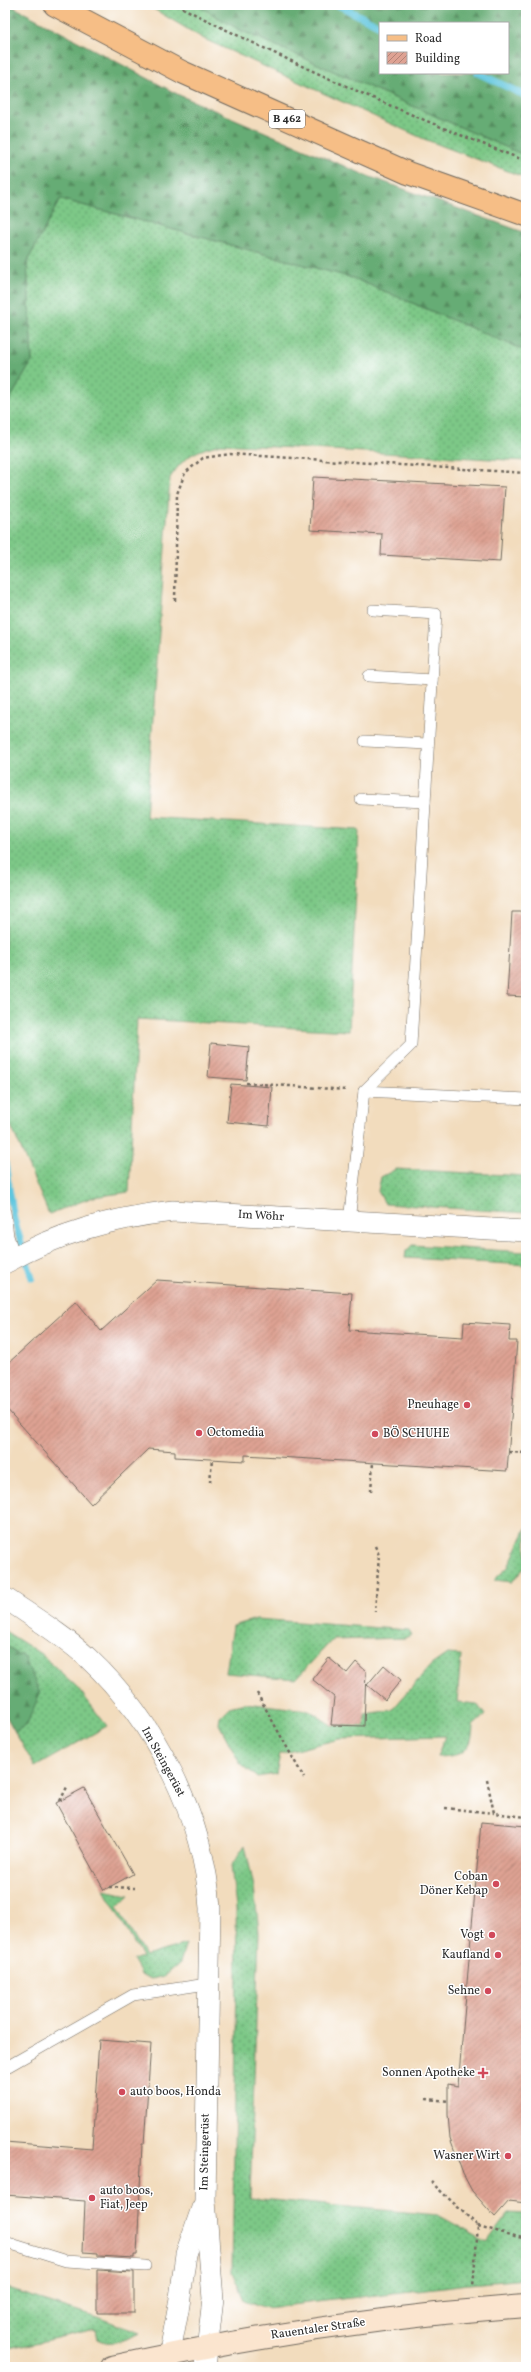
<svg xmlns="http://www.w3.org/2000/svg" width="531" height="2372" font-family="Vollkorn,serif">
<style>
.grass{fill:url(#grass-dots);stroke:#547a59}
.forest{fill:url(#forest-firs);stroke:#486c50;fill-rule:evenodd}
.lines{fill:none;stroke-linecap:round;stroke-linejoin:round}
.stream{stroke:#60c6de;stroke-width:7}
.building{fill:url(#building-hatch)}
.lane-casing{stroke:#71695e;stroke-width:12}
.street-casing{stroke:#71695e;stroke-width:22}
.secondary-casing{stroke:#71695e;stroke-width:24}
.primary-casing{stroke:#71695e;stroke-width:24}
.path{stroke:#71695e;stroke-width:2.5;stroke-dasharray:3 3;stroke-linecap:butt}
.lane{stroke:#fff;stroke-width:11}
.street{stroke:#fff;stroke-width:21}
.secondary{stroke:#fbe5cf;stroke-width:22}
.primary{stroke:#f6be86;stroke-width:22}
.poi-dot{fill:#d1495b;stroke:#fff;stroke-width:1.5}
.labels{text-anchor:middle;dominant-baseline:central;stroke-width:3;stroke-linejoin:round;paint-order:stroke}
.shield{fill:#fff;stroke:#6b6b6b;stroke-width:1}
.shield-label{font-size:11px;font-weight:bold;fill:#2b2b2b}
.street-label{font-size:12px;fill:#2b2b2b;stroke:#fff}
.poi-label{font-size:12px;fill:#2b2b2b;stroke:#fff;text-anchor:end}
</style>
<defs>
<pattern id="grass-dots" width="8" height="8" patternUnits="userSpaceOnUse"><rect width="8" height="8" fill="#7dc887"/><path d="M2 2h.1M6 6h.1" fill="none" stroke="#67a36f" stroke-width="1.8" stroke-linecap="round"/></pattern>
<pattern id="forest-firs" width="22" height="20" patternUnits="userSpaceOnUse"><rect width="22" height="20" fill="#66ac74"/><path d="M5 1l3.5 6h-7zM16 11l3.5 6h-7z" fill="#548c5f"/></pattern>
<pattern id="building-hatch" width="6" height="6" patternUnits="userSpaceOnUse"><rect width="6" height="6" fill="#dea293"/><path d="M-1 1l2-2M0 6l6-6M5 7l2-2" fill="none" stroke="#b48478"/></pattern>
</defs>
<rect width="100%" height="100%" fill="#fff"/>
<filter id="ink" filterUnits="userSpaceOnUse"><feTurbulence type="fractalNoise" baseFrequency=".025" numOctaves="2"/><feDisplacementMap in="SourceGraphic" scale="8" xChannelSelector="R" yChannelSelector="G"/><feConvolveMatrix kernelMatrix="1 2 1 2 8 2 1 2 1" color-interpolation-filters="sRGB"/></filter>
<filter id="wash" filterUnits="userSpaceOnUse"><feTurbulence type="fractalNoise" baseFrequency=".012" numOctaves="4" result="noise"/><feDisplacementMap in="SourceGraphic" scale="16" xChannelSelector="R" yChannelSelector="G"/><feGaussianBlur stdDeviation="0.9" result="paint"/><feColorMatrix in="noise" values="0 0 0 0 0 0 0 0 0 0 0 0 0 0 0 0 0 1.4 0 .05"/><feComposite in="paint" operator="in"/></filter>
<g filter="url(#wash)">
<rect width="100%" height="100%" fill="#f2dcbd"/>
<g class="grass">
<path d="M147 5H197L238 29 526 156V178L424 139 204 39Z"/>
<path d="M60 199 353 278 526 351V461L221 444C195 451 185 455 170 478L146 817 359 830 349 1031 137 1019 129 1192 93 1197 49 1214 5 1112V408L32 361 27 262Z"/>
<path d="M396 1169 526 1176V1213L385 1204 378 1191 381 1177Z"/>
<path d="M412 1245 526 1252V1265L405 1258 406 1251Z"/>
<path d="M526 1528V1566L512 1582 494 1580 508 1567Z"/>
<path d="M256 1619 409 1630 412 1635 406 1638 332 1640 296 1679 226 1673 233 1626Z"/>
<path d="M5 1631 41 1654 77 1687 107 1726 35 1767 15 1732 27 1724 24 1657 5 1645Z"/>
<path d="M447 1654 461 1655 457 1702 477 1704 485 1715 473 1726C472 1753 461 1756 437 1757L445 1736 339 1739 280 1754 276 1774 257 1777 239 1762 219 1724 220 1716 229 1707 245 1703 309 1710 331 1725 364 1726 365 1714 392 1710 431 1665Z"/>
<path d="M245 1845 254 1887 259 1932 250 2198 438 2215 487 2242 509 2213 526 2214V2279L469 2284 266 2308 244 2300 232 2272 237 1972 236 1908 231 1866Z"/>
<path d="M104 1890 129 1895 117 1907 145 1956 186 1944 180 1963 165 1976 151 1979 141 1974 133 1960 142 1957Z"/>
<path d="M5 2288 97 2317 140 2333C125 2339 112 2347 97 2339L95 2329 5 2350Z"/>
</g>
<g class="forest">
<path d="M5 5H10L179 95 365 175 526 233V351L353 278 60 199 27 262 32 361 5 408Z"/>
<path d="M197 5H526V156L238 29ZM380 23H508V73H380Z"/>
<path d="M5 1645 24 1657 40 1693 27 1724 15 1732 5 1714Z"/>
</g>
<g class="lines">
<g class="stream">
<path d="M338 5 380 26"/>
<path d="M478 73 526 96"/>
<path d="M5 1163 14 1219 32 1278"/>
</g>
</g>
<g id="blocks">
<g class="building">
<path d="M313 477 505 487 500 562 381 555 382 534 310 530Z"/>
<path d="M512 912H526V997L507 996Z"/>
<path d="M211 1043 249 1047 246 1080 208 1077Z"/>
<path d="M231 1084 272 1087 269 1126 227 1122Z"/>
<path d="M157 1280 352 1293 349 1330 463 1337 464 1322 510 1325 509 1341H517L507 1471 245 1455V1461L175 1457V1451L148 1449 91 1504 5 1407V1366L76 1301 101 1331Z"/>
<path d="M329 1658 347 1673 356 1662 366 1671 364 1726 331 1725 334 1697 312 1679Z"/>
<path d="M384 1665 401 1680 385 1700 367 1685Z"/>
<path d="M84 1788 133 1874 104 1890 56 1803Z"/>
<path d="M481 1822 526 1826V2203L509 2201 495 2217 472 2191 463 2174 450 2138 448 2115V2084L458 2086Z"/>
<path d="M99 2040 151 2044 144 2144H142L137 2255H134V2258L98 2256V2253L83 2252 85 2201 5 2195V2142L92 2149Z"/>
<path d="M97 2270 134 2272V2313H97Z"/>
</g>
</g>
</g>
<g filter="url(#ink)">
<use href="#blocks" fill-opacity="0" stroke="#71695e" stroke-width="1"/>
<g class="lines">
<defs>
<g id="lane">
<path d="M369 676 432 680"/>
<path d="M365 741 428 744"/>
<path d="M361 799 425 802"/>
<path d="M364 1091 526 1099"/>
<path d="M5 1212 8 1236 15 1257"/>
<path d="M349 1221 364 1091 411 1045 436 614 373 610"/>
<path d="M5 2068 133 1995 207 1984"/>
<path d="M5 2242 66 2261 145 2266"/>
</g>
<g id="street">
<path d="M5 1263C58 1233 112 1218 173 1211L526 1231"/>
<path d="M5 1598C33 1617 63 1635 88 1658 155 1721 204 1817 210 1908L205 2200 213 2299 205 2367"/>
<path d="M167 2367 179 2305 186 2254 202 2208"/>
</g>
<path id="secondary" d="M112 2367C248 2337 387 2316 526 2306"/>
<path id="primary" d="M55 5 182 72 408 173 526 215"/>
</defs>
<use href="#lane" class="lane-casing"/>
<use href="#street" class="street-casing"/>
<use href="#secondary" class="secondary-casing"/>
<use href="#primary" class="primary-casing"/>
<g class="path">
<path d="M177 5C290 63 407 115 526 161"/>
<path d="M175 601 177 494 185 473 203 458 230 454 526 473"/>
<path d="M246 1083 347 1090"/>
<path d="M509 1452 526 1453"/>
<path d="M210 1482 212 1459"/>
<path d="M371 1491 373 1462"/>
<path d="M375 1546 379 1555 375 1612"/>
<path d="M257 1693 304 1778"/>
<path d="M487 1780 494 1813 526 1817"/>
<path d="M60 1801 68 1785"/>
<path d="M445 1808 494 1813"/>
<path d="M109 1887 135 1888"/>
<path d="M426 2099 449 2101"/>
<path d="M431 2182 478 2226 473 2287"/>
<path d="M478 2226 526 2239"/>
</g>
<use href="#lane" class="lane"/>
<use href="#street" class="street"/>
<use href="#secondary" class="secondary"/>
<use href="#primary" class="primary"/>
</g>
</g>
<g class="poi-dot">
<circle cx="467" cy="1405" r="4"/>
<circle cx="199" cy="1433" r="4"/>
<circle cx="375" cy="1434" r="4"/>
<circle cx="496" cy="1884" r="4"/>
<circle cx="492" cy="1935" r="4"/>
<circle cx="498" cy="1955" r="4"/>
<circle cx="488" cy="1991" r="4"/>
<path d="M481 2067h4v4h4v4h-4v4h-4v-4h-4v-4h4z"/>
<circle cx="122" cy="2092" r="4"/>
<circle cx="508" cy="2156" r="4"/>
<circle cx="92" cy="2198" r="4"/>
</g>
<g class="labels">
<rect class="shield" x="269" y="110" width="36" height="18" rx="3"/>
<g class="shield-label">
<text x="287" y="119">B 462</text>
</g>
<g class="street-label">
<text transform="translate(261 1216) rotate(3)">Im Wöhr</text>
<text transform="translate(163 1762) rotate(61)">Im Steingerüst</text>
<text transform="translate(205 2152) rotate(-89)">Im Steingerüst</text>
<text transform="translate(318 2329) rotate(-8)">Rauentaler Straße</text>
</g>
<g class="poi-label">
<text x="459" y="1405">Pneuhage</text>
<text x="207" y="1433" text-anchor="start">Octomedia</text>
<text x="383" y="1434" text-anchor="start">BÖ SCHUHE</text>
<text x="488" y="1877">Coban<tspan x="488" dy="14">Döner Kebap</tspan></text>
<text x="484" y="1935">Vogt</text>
<text x="490" y="1955">Kaufland</text>
<text x="480" y="1991">Sehne</text>
<text x="475" y="2073">Sonnen Apotheke</text>
<text x="130" y="2092" text-anchor="start">auto boos, Honda</text>
<text x="500" y="2156">Wasner Wirt</text>
<text x="100" y="2191" text-anchor="start">auto boos,<tspan x="100" dy="14">Fiat, Jeep</tspan></text>
</g>
</g>
<rect width="531" height="2372" fill="none" stroke="#fff" stroke-width="20"/>
<rect x="379" y="22" width="130" height="52" fill="#ffffff" stroke="#aaaaaa"/>
<rect x="387" y="35" width="20" height="6" fill="#f6be86" stroke="#aaaaaa"/>
<text x="415" y="42" font-size="12" fill="#2b2b2b">Road</text>
<rect x="387" y="52" width="20" height="12" fill="url(#building-hatch)" stroke="#aaaaaa"/>
<text x="415" y="62" font-size="12" fill="#2b2b2b">Building</text>
</svg>
